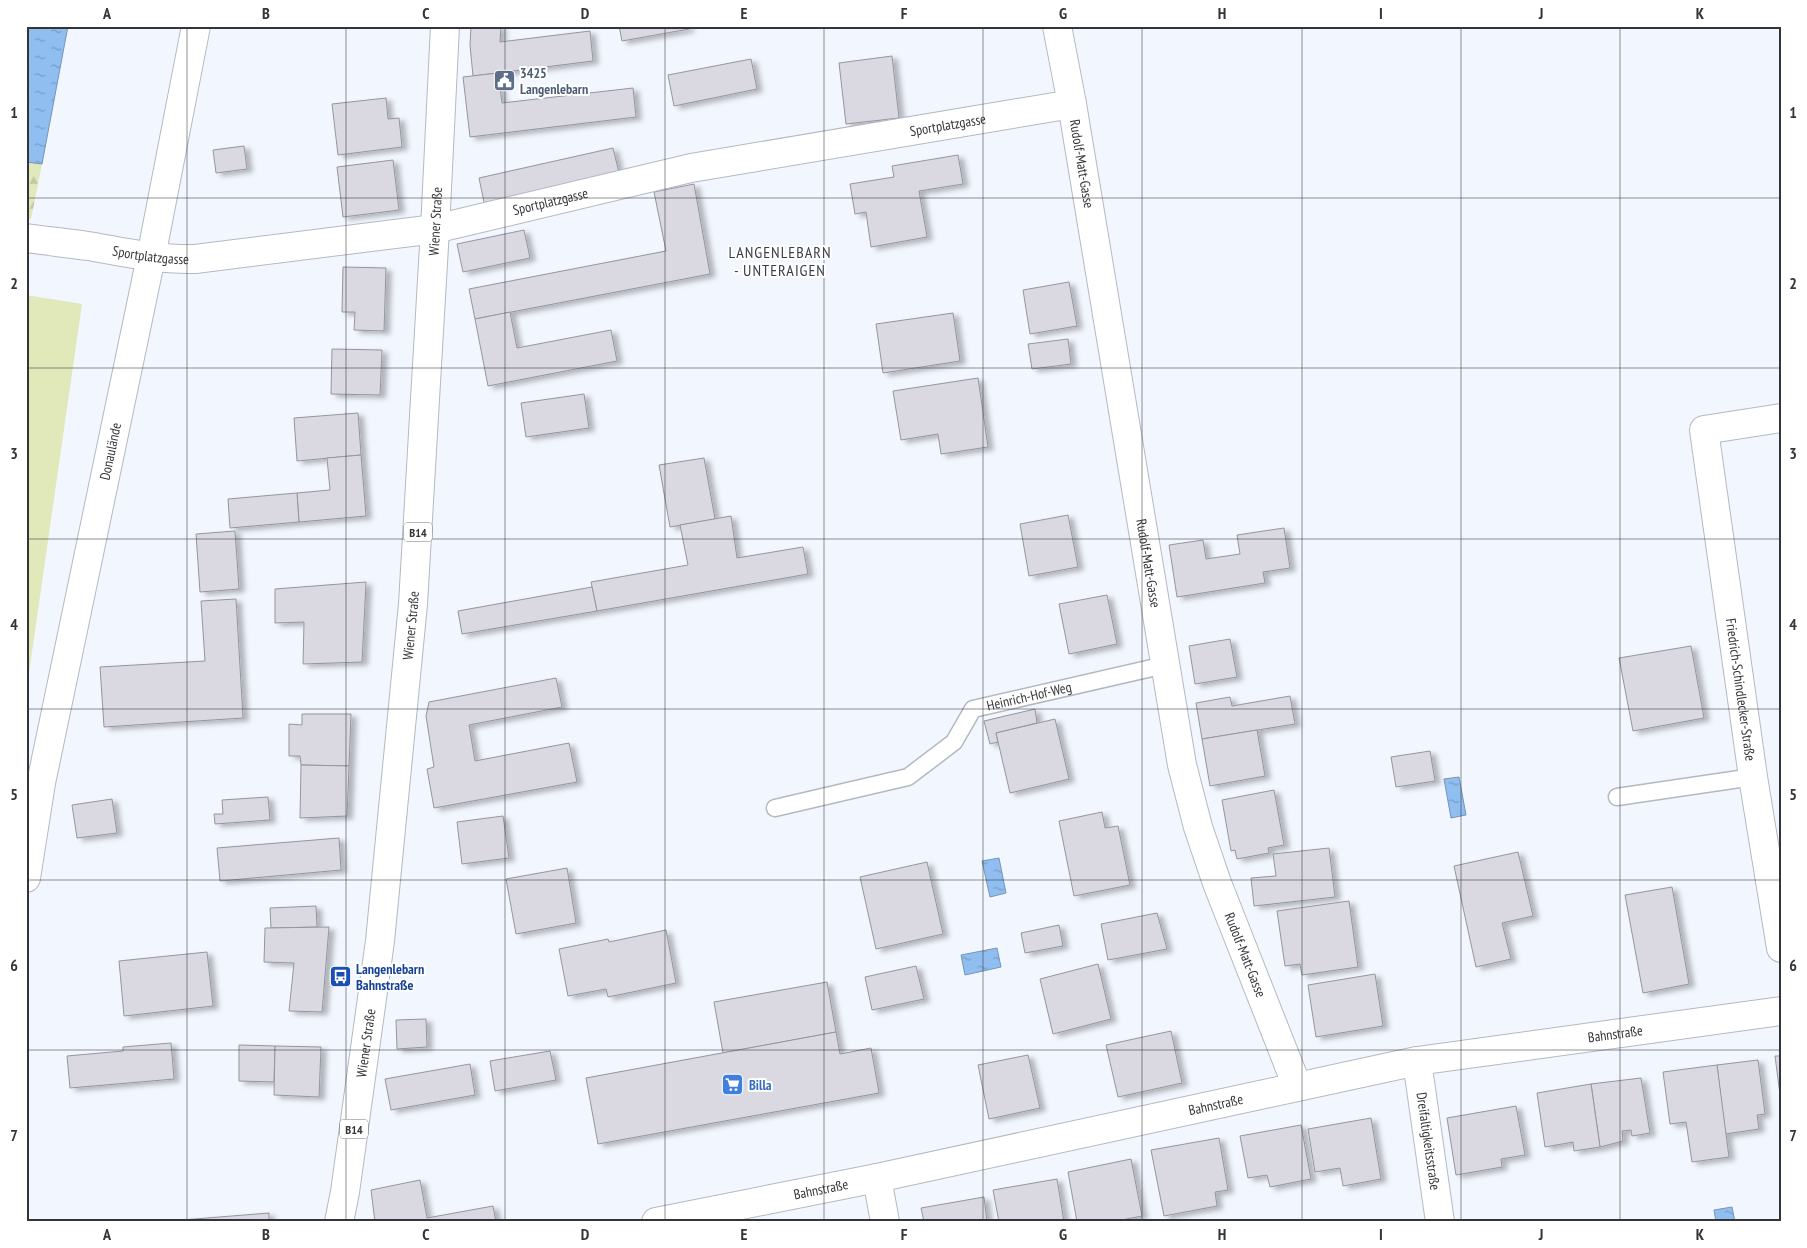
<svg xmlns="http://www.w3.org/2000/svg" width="1807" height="1248" font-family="'PT Sans Narrow',sans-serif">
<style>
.green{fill:#e1e9bb}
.forest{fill:url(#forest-firs)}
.water{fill:url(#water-ripples);stroke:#7495b9}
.building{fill:#dad8e1;stroke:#96959c;filter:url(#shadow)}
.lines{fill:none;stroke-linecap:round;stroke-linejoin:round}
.service-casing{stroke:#b4b9c0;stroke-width:19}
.minor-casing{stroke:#b4b9c0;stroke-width:30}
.tertiary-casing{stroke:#b4b9c0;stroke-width:30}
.primary-casing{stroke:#b4b9c0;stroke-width:30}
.service{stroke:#fff;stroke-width:16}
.minor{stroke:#fff;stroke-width:28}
.tertiary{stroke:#fff;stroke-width:28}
.primary{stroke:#fff;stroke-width:28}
.grid{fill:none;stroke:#333538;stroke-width:1;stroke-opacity:0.55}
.labels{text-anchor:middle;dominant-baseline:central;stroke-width:4;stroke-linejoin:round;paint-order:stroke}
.shield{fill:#fff;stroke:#707274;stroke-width:1}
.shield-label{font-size:12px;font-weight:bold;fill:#333538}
.service-label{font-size:14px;font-weight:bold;fill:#4e5e75;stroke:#fff;text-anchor:start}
.street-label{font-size:14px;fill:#333538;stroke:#fff}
.transit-label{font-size:14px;font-weight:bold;fill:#164399;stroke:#fff;text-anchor:start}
.shop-label{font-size:14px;font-weight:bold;fill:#366cbe;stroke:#fff;text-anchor:start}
.quarter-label{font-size:16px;letter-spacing:1px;fill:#3b3f45;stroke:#fff}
.neatline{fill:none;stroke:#333538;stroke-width:2}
.grid-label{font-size:16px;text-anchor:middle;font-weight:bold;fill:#333538}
</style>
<defs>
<pattern id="forest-firs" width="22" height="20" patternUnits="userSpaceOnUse" patternTransform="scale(1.25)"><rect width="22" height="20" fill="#e1e9bb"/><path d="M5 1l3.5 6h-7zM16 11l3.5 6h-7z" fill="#c2c8a2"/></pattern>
<pattern id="water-ripples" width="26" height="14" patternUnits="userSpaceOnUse" patternTransform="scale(1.25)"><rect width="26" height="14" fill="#90bef0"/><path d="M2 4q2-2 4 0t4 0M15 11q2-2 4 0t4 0" fill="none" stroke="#769bc3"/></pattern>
<filter id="shadow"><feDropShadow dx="5.5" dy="3" stdDeviation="2.5" flood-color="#0004"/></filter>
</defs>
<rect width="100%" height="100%" fill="#f2f7ff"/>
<path class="green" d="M26 295 82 304 26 694Z"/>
<path class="forest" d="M26 162 42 164 31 219H26Z"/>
<g class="water">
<path d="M26 26H68L42 164 26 162Z"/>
<path d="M1459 777 1466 815 1451 818 1444 779Z"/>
<path d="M999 858 1006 893 990 897 982 861Z"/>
<path d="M997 948 1001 967 965 975 961 955Z"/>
<path d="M1732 1207 1735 1222H1716L1714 1210Z"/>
</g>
<g class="building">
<path d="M471 26H501L500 42 590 31 593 61 473 76 470 45Z"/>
<path d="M619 26H688L689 29 622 41Z"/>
<path d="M892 56 899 118 846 124 839 63Z"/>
<path d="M751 59 757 89 674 106 668 75Z"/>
<path d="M498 73 502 103 633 88 636 117 470 137 463 77Z"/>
<path d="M386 98 388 119 399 118 402 147 338 155 332 104Z"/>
<path d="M244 146 247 169 216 173 213 150Z"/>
<path d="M613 148 620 177 485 207 479 178Z"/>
<path d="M958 155 963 184 919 191 927 237 871 247 866 212 855 214 850 184 894 177 892 166Z"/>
<path d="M393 160 399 210 343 217 337 167Z"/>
<path d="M694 184 710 274 475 319 469 289 666 251 654 192Z"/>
<path d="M524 230 530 258 463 272 457 244Z"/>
<path d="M343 267 386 268 384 331 354 330 355 312H342Z"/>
<path d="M1069 282 1077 326 1030 334 1023 290Z"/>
<path d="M510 312 517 348 611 330 617 361 488 386 475 319Z"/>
<path d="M953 313 960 361 883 373 876 324Z"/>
<path d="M1068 339 1071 364 1032 369 1028 344Z"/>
<path d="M332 349 382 350 380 395 331 394Z"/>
<path d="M978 378 988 447 941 454 938 434 901 440 893 391Z"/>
<path d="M584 394 589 428 526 437 521 403Z"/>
<path d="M358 413 361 455 297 461 294 418Z"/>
<path d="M361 455 366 516 299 522 297 493 330 490 327 458Z"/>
<path d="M704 458 715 519 670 527 659 465Z"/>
<path d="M297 493 299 522 230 528 228 499Z"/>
<path d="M1068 515 1078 567 1029 576 1020 524Z"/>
<path d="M731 516 737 558 803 547 808 574 597 611 591 582 688 565 680 525Z"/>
<path d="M1284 528 1290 568 1263 572 1265 583 1177 597 1169 545 1203 540 1206 559 1240 554 1237 535Z"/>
<path d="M235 531 239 589 200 592 196 534Z"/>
<path d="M366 582 362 662 303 664 304 622 275 623V589Z"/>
<path d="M592 587 597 611 462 634 458 611Z"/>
<path d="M1107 595 1117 644 1069 654 1059 604Z"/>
<path d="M236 599 243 718 104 727 100 667 205 661 201 601Z"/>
<path d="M1230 639 1237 677 1195 684 1189 646Z"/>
<path d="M1691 646 1704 718 1633 731 1619 658Z"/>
<path d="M556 678 562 707 469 725 475 761 569 743 577 782 434 808 427 769 434 767 426 716 429 702Z"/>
<path d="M1290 696 1295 724 1202 739 1196 703 1230 697 1232 706Z"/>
<path d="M1035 709 1037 723 996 733 998 742 990 744 984 721Z"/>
<path d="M302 714H351L349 766 301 765 300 756H289V724L302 725Z"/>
<path d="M1055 719 1069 779 1010 793 996 733Z"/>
<path d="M1257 730 1265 776 1210 786 1202 739Z"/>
<path d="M1430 751 1435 781 1396 787 1391 757Z"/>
<path d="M301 765 349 766 347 816 300 818Z"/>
<path d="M1274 790 1284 845 1268 848 1269 853 1237 859 1235 850 1231 851 1222 800Z"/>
<path d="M268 797 270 820 215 824 214 814H223L222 800Z"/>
<path d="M112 799 117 833 77 838 72 805Z"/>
<path d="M1102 812 1105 828 1118 826 1130 885 1074 896 1059 821Z"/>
<path d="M503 816 509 858 462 864 457 822Z"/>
<path d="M339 838 341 870 220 881 217 848Z"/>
<path d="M1329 848 1335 897 1254 906 1251 878 1276 876 1273 854Z"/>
<path d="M1518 852 1533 916 1502 923 1511 959 1476 967 1454 866Z"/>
<path d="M927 862 943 934 876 949 860 877Z"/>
<path d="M567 868 576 923 516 934 506 879Z"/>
<path d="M1672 887 1689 984 1643 993 1625 895Z"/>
<path d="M1349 901 1358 967 1302 975 1300 964 1285 966 1277 911Z"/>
<path d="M316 906 317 927 271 928 270 908Z"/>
<path d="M1157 913 1167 949 1108 960 1101 924Z"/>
<path d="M1059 925 1063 946 1025 953 1021 933Z"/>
<path d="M329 927 322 1012 289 1011 294 963 264 962 265 928Z"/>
<path d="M666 930 676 983 608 997 606 989 568 996 559 949 608 939 609 942Z"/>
<path d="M207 952 213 1006 124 1016 119 961Z"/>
<path d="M1098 964 1111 1019 1053 1034 1040 979Z"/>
<path d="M916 966 924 999 872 1010 865 977Z"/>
<path d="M1375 974 1383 1026 1316 1037 1308 985Z"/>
<path d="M827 982 836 1032 723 1053 714 1002Z"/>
<path d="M426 1019 427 1047 397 1049 396 1020Z"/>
<path d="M1171 1031 1182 1083 1118 1097 1106 1045Z"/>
<path d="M836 1032 840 1054 871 1048 879 1093 598 1144 586 1078Z"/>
<path d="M171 1043 174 1079 70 1088 67 1056 123 1051V1047Z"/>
<path d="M239 1045 275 1046 274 1082 239 1081Z"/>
<path d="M275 1046 321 1047 319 1097 274 1095Z"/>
<path d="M550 1051 556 1080 495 1091 490 1061Z"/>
<path d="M1028 1055 1040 1108 989 1119 978 1065Z"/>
<path d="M1775 1056H1781V1102Z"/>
<path d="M1758 1060 1765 1114 1757 1115 1759 1129 1725 1134 1717 1065Z"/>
<path d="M470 1064 475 1095 391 1110 385 1079Z"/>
<path d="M1717 1065 1729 1157 1692 1162 1686 1122 1670 1124 1663 1072Z"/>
<path d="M1641 1078 1650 1133 1632 1136 1631 1130 1622 1131 1623 1141 1600 1147 1591 1084Z"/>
<path d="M1591 1084 1600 1147 1574 1151 1573 1142 1545 1147 1537 1093Z"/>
<path d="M1516 1106 1525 1155 1501 1159 1502 1167 1456 1175 1447 1118Z"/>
<path d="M1371 1118 1381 1179 1343 1186 1340 1168 1315 1172 1308 1129Z"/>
<path d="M1301 1125 1311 1179 1270 1187 1267 1175 1248 1178 1240 1136Z"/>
<path d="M1219 1138 1228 1190 1215 1192 1217 1206 1164 1216 1151 1150Z"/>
<path d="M1131 1159 1142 1216 1111 1222H1077L1068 1172Z"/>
<path d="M1057 1179 1064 1222H999L993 1190Z"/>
<path d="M420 1180 427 1218 493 1206 496 1222H375L371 1190Z"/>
<path d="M984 1197 987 1222H924L921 1208Z"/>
<path d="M269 1213V1222H157Z"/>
</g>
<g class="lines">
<defs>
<g id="service">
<path d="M1617 797 1753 777"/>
<path id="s1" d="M775 808 908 777 954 742 973 709 1165 665"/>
</g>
<g id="minor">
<path id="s2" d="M1057 26 1072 104 1182 765 1198 827 1217 883 1297 1086"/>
<path id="s3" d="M26 238C47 241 67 243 88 246 123 252 158 260 195 259L435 229 691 168 1072 104"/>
<path id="s4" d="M1781 418 1704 430 1753 777 1781 948"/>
<path id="s5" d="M26 878 41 783 151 257 196 26"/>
<path id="s6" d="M1417 1061 1440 1222"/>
<path d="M877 1178 885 1222"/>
</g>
<g id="tertiary">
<path id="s7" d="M656 1222 877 1178 1417 1061 1781 1011"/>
</g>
<g id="primary">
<path id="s8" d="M339 1222 345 1192 380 941 413 604 435 229 445 26"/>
</g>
</defs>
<use href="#service" class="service-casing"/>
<use href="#minor" class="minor-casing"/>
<use href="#tertiary" class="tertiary-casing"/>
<use href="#primary" class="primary-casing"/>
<use href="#service" class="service"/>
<use href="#minor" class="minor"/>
<use href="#tertiary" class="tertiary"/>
<use href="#primary" class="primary"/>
</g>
<path class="grid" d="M187 26V1222M346 26V1222M505 26V1222M665 26V1222M824 26V1222M983 26V1222M1142 26V1222M1302 26V1222M1461 26V1222M1620 26V1222M26 198H1781M26 368H1781M26 539H1781M26 709H1781M26 880H1781M26 1050H1781"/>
<defs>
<symbol id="civic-square" viewBox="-11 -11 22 22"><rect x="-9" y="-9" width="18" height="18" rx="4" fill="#5c6f8a" stroke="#fff"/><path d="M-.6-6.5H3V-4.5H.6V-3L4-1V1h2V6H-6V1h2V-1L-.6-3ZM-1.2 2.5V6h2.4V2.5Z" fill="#fff"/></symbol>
<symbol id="bus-square" viewBox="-11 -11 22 22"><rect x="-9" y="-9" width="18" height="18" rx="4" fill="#1a4fb4" stroke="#fff"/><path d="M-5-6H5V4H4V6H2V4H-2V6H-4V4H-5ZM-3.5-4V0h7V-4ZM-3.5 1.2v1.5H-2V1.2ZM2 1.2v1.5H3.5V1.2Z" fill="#fff"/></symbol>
<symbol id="supermarket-square" viewBox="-11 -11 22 22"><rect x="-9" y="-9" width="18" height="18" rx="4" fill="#3f7fe0" stroke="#fff"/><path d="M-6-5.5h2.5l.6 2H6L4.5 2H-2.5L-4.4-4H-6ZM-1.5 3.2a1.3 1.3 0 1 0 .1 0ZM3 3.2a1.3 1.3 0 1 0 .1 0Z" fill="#fff"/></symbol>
</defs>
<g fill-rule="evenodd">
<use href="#civic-square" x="492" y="68" width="25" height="25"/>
<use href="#bus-square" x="328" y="964" width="25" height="25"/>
<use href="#supermarket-square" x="720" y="1072" width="25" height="25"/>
</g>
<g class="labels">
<g class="shield">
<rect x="404" y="522.5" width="28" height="19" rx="4"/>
<rect x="340" y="1119.5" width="28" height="19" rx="4"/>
</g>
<g class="shield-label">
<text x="418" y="532">B14</text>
<text x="354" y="1129">B14</text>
</g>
<g class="service-label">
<text x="520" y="73">3425<tspan x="520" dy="16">Langenlebarn</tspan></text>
</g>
<g class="street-label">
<text stroke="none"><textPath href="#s3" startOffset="936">Sportplatzgasse</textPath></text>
<text stroke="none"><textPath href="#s2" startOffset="140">Rudolf-Matt-Gasse</textPath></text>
<text stroke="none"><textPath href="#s3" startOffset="531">Sportplatzgasse</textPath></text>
<text stroke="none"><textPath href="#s8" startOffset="1006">Wiener Straße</textPath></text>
<text stroke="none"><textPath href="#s3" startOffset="126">Sportplatzgasse</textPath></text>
<text stroke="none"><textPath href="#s5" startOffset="435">Donaulände</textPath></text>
<text stroke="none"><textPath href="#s2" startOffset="545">Rudolf-Matt-Gasse</textPath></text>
<text stroke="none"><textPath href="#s8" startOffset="601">Wiener Straße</textPath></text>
<text stroke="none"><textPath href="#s4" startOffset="340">Friedrich-Schindlecker-Straße</textPath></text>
<text stroke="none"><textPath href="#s1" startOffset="290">Heinrich-Hof-Weg</textPath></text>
<text stroke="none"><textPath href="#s2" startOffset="950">Rudolf-Matt-Gasse</textPath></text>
<text stroke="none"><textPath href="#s7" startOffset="978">Bahnstraße</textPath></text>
<text stroke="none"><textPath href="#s8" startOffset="181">Wiener Straße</textPath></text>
<text stroke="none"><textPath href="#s7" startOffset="572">Bahnstraße</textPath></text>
<text stroke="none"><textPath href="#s6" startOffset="81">Dreifaltigkeitsstraße</textPath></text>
<text stroke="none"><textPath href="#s7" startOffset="168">Bahnstraße</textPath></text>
</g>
<g class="transit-label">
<text x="356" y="969">Langenlebarn<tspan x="356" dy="16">Bahnstraße</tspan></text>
</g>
<g class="shop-label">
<text x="749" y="1085">Billa</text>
</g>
<g class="quarter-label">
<text x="780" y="252">LANGENLEBARN<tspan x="780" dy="18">- UNTERAIGEN</tspan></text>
</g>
</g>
<rect width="1807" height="1248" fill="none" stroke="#ffffff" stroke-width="55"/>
<rect x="28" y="28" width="1752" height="1192" class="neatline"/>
<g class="grid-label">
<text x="107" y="19">A</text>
<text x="266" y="19">B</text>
<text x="426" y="19">C</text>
<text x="585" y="19">D</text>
<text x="744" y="19">E</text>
<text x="904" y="19">F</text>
<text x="1063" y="19">G</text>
<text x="1222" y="19">H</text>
<text x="1381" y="19">I</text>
<text x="1541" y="19">J</text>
<text x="1700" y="19">K</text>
<text x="14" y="118">1</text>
<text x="1793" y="118">1</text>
<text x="14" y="289">2</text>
<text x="1793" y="289">2</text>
<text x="14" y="459">3</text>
<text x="1793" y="459">3</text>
<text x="14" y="630">4</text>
<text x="1793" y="630">4</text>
<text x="14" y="800">5</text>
<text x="1793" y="800">5</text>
<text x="14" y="971">6</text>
<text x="1793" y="971">6</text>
<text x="14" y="1141">7</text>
<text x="1793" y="1141">7</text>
<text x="107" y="1240">A</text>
<text x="266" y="1240">B</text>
<text x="426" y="1240">C</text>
<text x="585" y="1240">D</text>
<text x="744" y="1240">E</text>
<text x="904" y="1240">F</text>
<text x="1063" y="1240">G</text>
<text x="1222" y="1240">H</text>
<text x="1381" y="1240">I</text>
<text x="1541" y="1240">J</text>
<text x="1700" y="1240">K</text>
</g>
</svg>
